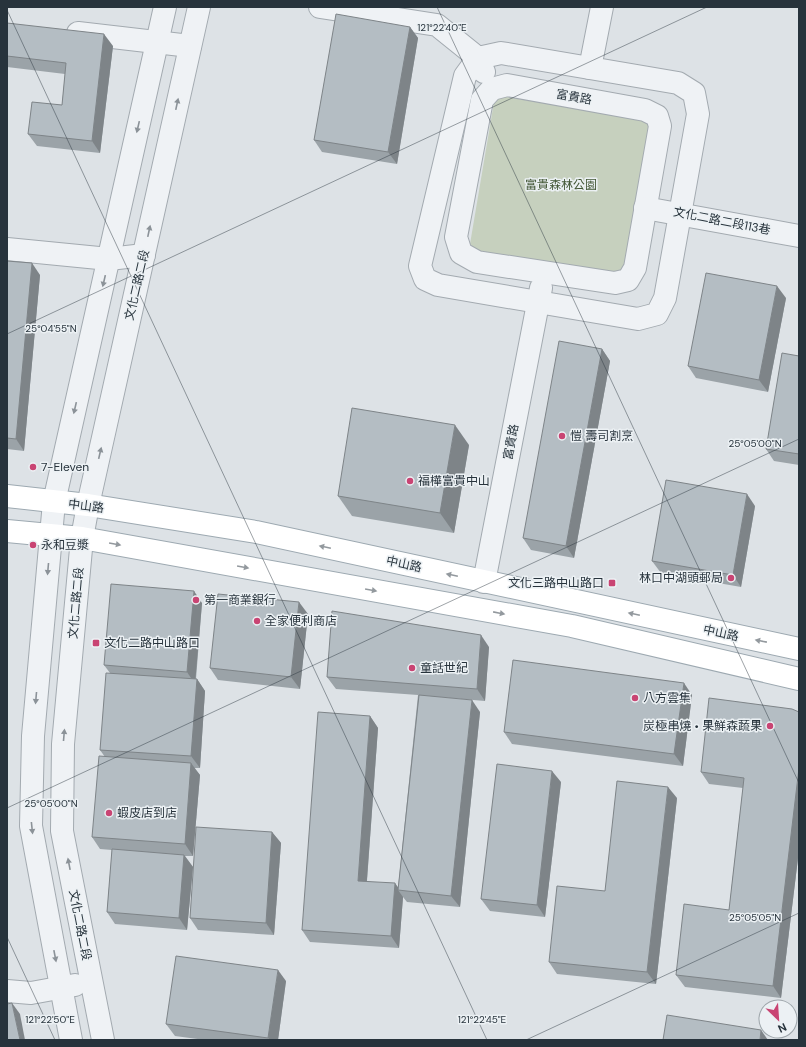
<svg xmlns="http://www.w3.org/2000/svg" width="806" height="1047" font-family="'DM Sans','Noto Sans TC',sans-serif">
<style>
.green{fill:#c6d0be}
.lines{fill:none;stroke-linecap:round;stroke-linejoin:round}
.minor-casing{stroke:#a3aab0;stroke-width:24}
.major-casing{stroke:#9da9b1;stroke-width:24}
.minor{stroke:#eff2f5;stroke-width:22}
.major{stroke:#fff;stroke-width:22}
.wall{fill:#9ba3a8}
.shaded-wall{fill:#7e8488}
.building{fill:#b4bdc3;stroke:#7e8488}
.oneway{fill:#8b9298}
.oneway2{fill:#93999e}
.ticks{fill:none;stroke:#27333c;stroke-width:1;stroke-opacity:0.45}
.poi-dot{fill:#c94473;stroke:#ecf1f4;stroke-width:1.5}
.labels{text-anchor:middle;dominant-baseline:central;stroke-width:3;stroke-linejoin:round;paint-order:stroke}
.street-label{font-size:12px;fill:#27333c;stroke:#ecf1f4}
.park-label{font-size:12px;fill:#425735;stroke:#ecf1f4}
.poi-label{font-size:12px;fill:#27333c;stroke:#ecf1f4;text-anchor:start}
.ticks-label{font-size:10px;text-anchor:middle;fill:#27333c;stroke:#ecf1f4;stroke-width:3;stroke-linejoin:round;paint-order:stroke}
</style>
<rect width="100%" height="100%" fill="#dde2e6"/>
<path class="green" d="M501 96 646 120 651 128 626 266 617 273 477 252 470 244 494 102Z"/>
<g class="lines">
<defs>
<g id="minor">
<path d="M320 7 437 25 478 58 484 72"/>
<path d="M78 33 190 46"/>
<path d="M501 53 678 83 694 93 698 114 665 298 657 314 638 319 438 285 425 279 420 266 465 76 478 58Z"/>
<path d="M590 68 602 7"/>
<path d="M507 85 645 110 657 116 660 126 635 268 628 280 615 283 477 262 461 253 456 237 482 100 492 89Z"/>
<path d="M645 208 799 236"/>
<path d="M7 249 109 259 144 255"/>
<path d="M484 582 541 288"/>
<path d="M7 991 31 993 75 985"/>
<path d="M71 1040 31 826 33 736 54 502 165 7"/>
<path d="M103 1040 62 831 63 744 82 538 88 505 199 7"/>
</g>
<g id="major">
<path d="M7 496 88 505 256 532 799 649"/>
<path d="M7 531 82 538 572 626 799 679"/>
</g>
</defs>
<use href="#minor" class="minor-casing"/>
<use href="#major" class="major-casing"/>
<use href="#minor" class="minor"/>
<use href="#major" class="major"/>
</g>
<g class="wall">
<path d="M7 23 113 46 100 153 37 146 28 134 62 105 65 74 7 67Z"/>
<path d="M410 27 418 38 397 164 322 152 314 140Z"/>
<path d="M7 261 40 275 24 451 7 449Z"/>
<path d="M786 298 768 392 696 378 688 366Z"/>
<path d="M602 349 610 361 574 558 531 550 523 538Z"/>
<path d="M799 356V465L774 461 766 449Z"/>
<path d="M469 445 454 533 352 516 338 496Z"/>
<path d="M755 506 741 587 661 573 652 561Z"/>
<path d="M202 603 196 679H197L205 691 200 768H194L200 775 193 856H185L193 867 187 930 115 924 107 912 112 850 100 849 92 837 105 757 100 750 110 673 104 665Z"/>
<path d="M308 614 300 689 218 680 210 668Z"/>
<path d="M489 647 485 701 438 697 480 712 460 907 407 902 403 897 399 948 310 942 302 930 370 716 378 728 367 881 398 888 418 695 336 689 327 677Z"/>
<path d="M692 695 683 766 512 744 504 732Z"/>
<path d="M799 712V850L781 998 685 987 676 975 729 910 743 788 709 784 701 772Z"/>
<path d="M561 782 545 917 490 911 481 899Z"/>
<path d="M677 798 656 984 557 974 549 962 605 891Z"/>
<path d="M272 832 281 843 274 935 198 930 190 918Z"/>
<path d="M286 981 278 1040H205L175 1036 166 1024Z"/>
</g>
<g class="shaded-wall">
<path d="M410 27 418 38 397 164 388 152Z"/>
<path d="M104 34 113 46 100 153 92 141Z"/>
<path d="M32 263 40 275 24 451 16 439Z"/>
<path d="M777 286 786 298 768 392 759 380Z"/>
<path d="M602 349 610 361 574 558 566 546Z"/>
<path d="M455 425 469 445 454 533 440 513Z"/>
<path d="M747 494 755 506 741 587 733 575Z"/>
<path d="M194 591 202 603 195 684 187 672Z"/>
<path d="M299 602 308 614 300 689 291 677Z"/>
<path d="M481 635 489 647 485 701 477 689Z"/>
<path d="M197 679 205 691 200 768 191 756Z"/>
<path d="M684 683 692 695 683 766 674 754Z"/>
<path d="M472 700 480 712 460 907 451 896Z"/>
<path d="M370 716 378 728 366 892 358 881Z"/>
<path d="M191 763 200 775 193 856 185 844Z"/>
<path d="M799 768V850L781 998 773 986Z"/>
<path d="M552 771 561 782 545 917 537 905Z"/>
<path d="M668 787 677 798 656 984 647 972Z"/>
<path d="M272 832 281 843 274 935 266 923Z"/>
<path d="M184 855 193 867 187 930 179 918Z"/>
<path d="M395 883 400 890H398L403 897 399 948 391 936Z"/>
<path d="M278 970 286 981 278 1040H270L268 1038Z"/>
<path d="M12 1003 20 1014 25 1040H20Z"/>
<path d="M761 1030 768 1040H760Z"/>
</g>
<g class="building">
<path d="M336 14 410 27 388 152 314 140Z"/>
<path d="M7 23 104 34 92 141 28 134 32 102 62 105 66 63 7 56Z"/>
<path d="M7 261 32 263 16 439 7 438Z"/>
<path d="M706 273 777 286 759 380 688 366Z"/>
<path d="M559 341 602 349 566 546 523 538Z"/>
<path d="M782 353 799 356V454L766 449Z"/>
<path d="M352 408 455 425 440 513 338 496Z"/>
<path d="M666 480 747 494 733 575 652 561Z"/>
<path d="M111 584 194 591 187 672 104 665Z"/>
<path d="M218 594 299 602 291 677 210 668Z"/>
<path d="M332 611 481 635 477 689 327 677Z"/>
<path d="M513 660 684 683 674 754 504 732Z"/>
<path d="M106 673 197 679 191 756 100 750Z"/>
<path d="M419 695 472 700 451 896 398 890Z"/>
<path d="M709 698 792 709 799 712V768L773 986 676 975 684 904 729 910 744 778 701 772Z"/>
<path d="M318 712 370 716 358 881 395 883 391 936 302 930Z"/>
<path d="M99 756 191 763 185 844 92 837Z"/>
<path d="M497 764 552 771 537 905 481 899Z"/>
<path d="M617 781 668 787 647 972 549 962 557 886 605 891Z"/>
<path d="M196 827 272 832 266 923 190 918Z"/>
<path d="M112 849 184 855 179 918 107 912Z"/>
<path d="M176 956 278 970 268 1038 166 1024Z"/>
<path d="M12 1003 20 1040H7V1004Z"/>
<path d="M667 1015 761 1030 760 1040H663Z"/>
</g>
<defs><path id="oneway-solid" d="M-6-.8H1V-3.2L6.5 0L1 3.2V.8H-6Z"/></defs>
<g class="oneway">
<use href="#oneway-solid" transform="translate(177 104) rotate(-78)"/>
<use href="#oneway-solid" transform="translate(138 127) rotate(103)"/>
<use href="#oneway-solid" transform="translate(149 231) rotate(-78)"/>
<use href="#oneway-solid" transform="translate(104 281) rotate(103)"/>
<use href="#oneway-solid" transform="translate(75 408) rotate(103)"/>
<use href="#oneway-solid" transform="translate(100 453) rotate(-77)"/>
<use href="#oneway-solid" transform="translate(48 569) rotate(95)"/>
<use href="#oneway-solid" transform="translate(36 698) rotate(95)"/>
<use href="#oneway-solid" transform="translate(64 735) rotate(-85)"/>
<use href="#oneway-solid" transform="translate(32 828) rotate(84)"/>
<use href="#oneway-solid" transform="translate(69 864) rotate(-101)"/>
<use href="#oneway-solid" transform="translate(55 956) rotate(79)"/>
</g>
<g class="oneway2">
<use href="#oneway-solid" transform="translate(115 544) rotate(10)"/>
<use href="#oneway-solid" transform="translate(325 547) rotate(-168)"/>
<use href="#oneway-solid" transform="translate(243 567) rotate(10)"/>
<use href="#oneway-solid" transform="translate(452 575) rotate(-168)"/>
<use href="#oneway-solid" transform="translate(371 590) rotate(10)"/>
<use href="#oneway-solid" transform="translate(499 613) rotate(11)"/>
<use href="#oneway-solid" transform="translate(634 614) rotate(-168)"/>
<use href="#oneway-solid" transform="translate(761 641) rotate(-169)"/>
</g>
<path class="ticks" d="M437 7 799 783M7 10 487 1040M7 334 707 7M7 808 799 439M7 937 55 1040M526 1040 799 913"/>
<g class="poi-dot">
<circle cx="562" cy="436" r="4"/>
<circle cx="33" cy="467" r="4"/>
<circle cx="410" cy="481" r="4"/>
<circle cx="33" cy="545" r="4"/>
<circle cx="731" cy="578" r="4"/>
<rect x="608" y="579" width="8" height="8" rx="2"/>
<circle cx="196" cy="600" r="4"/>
<circle cx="257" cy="621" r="4"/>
<rect x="92" y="639" width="8" height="8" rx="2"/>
<circle cx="412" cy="668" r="4"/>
<circle cx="635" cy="698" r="4"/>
<circle cx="770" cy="726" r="4"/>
<circle cx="109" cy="813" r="4"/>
</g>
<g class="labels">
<g class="street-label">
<text transform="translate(574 97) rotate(10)">富貴路</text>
<text transform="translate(722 221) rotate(11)">文化二路二段113巷</text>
<text transform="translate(137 285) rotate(-77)">文化二路二段</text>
<text transform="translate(511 442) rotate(-79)">富貴路</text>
<text transform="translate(86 506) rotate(7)">中山路</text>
<text transform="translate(404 564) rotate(12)">中山路</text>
<text transform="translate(76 603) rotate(-85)">文化二路二段</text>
<text transform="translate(721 633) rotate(12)">中山路</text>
<text transform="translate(80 925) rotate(79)">文化二路二段</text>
</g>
<g class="park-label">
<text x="561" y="185">富貴森林公園</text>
</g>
<g class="poi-label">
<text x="570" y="436">愷 壽司割烹</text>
<text x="41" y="467">7-Eleven</text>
<text x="418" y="481">福樺富貴中山</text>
<text x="41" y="545">永和豆漿</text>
<text x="723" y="578" text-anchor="end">林口中湖頭郵局</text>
<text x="604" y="583" text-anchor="end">文化三路中山路口</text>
<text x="204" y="600">第一商業銀行</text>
<text x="265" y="621">全家便利商店</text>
<text x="104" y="643">文化二路中山路口</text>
<text x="420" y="668">童話世紀</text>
<text x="643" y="698">八方雲集</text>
<text x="762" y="726" text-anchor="end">炭極串燒 • 果鮮森蔬果</text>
<text x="117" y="813">蝦皮店到店</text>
</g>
</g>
<g class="ticks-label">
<text x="442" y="31">121°22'40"E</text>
<text x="51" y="332">25°04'55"N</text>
<text x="755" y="447">25°05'00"N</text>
<text x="51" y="807">25°05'00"N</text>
<text x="755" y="921">25°05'05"N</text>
<text x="50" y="1023">121°22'50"E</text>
<text x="482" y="1023">121°22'45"E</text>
</g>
<rect width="806" height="1047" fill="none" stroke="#27333c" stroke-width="16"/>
<g transform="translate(778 1019) rotate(155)"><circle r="19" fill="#ecf1f4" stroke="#9da5aa"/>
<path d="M0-3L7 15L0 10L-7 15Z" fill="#c94473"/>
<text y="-6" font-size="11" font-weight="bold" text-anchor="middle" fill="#27333c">N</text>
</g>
</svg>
